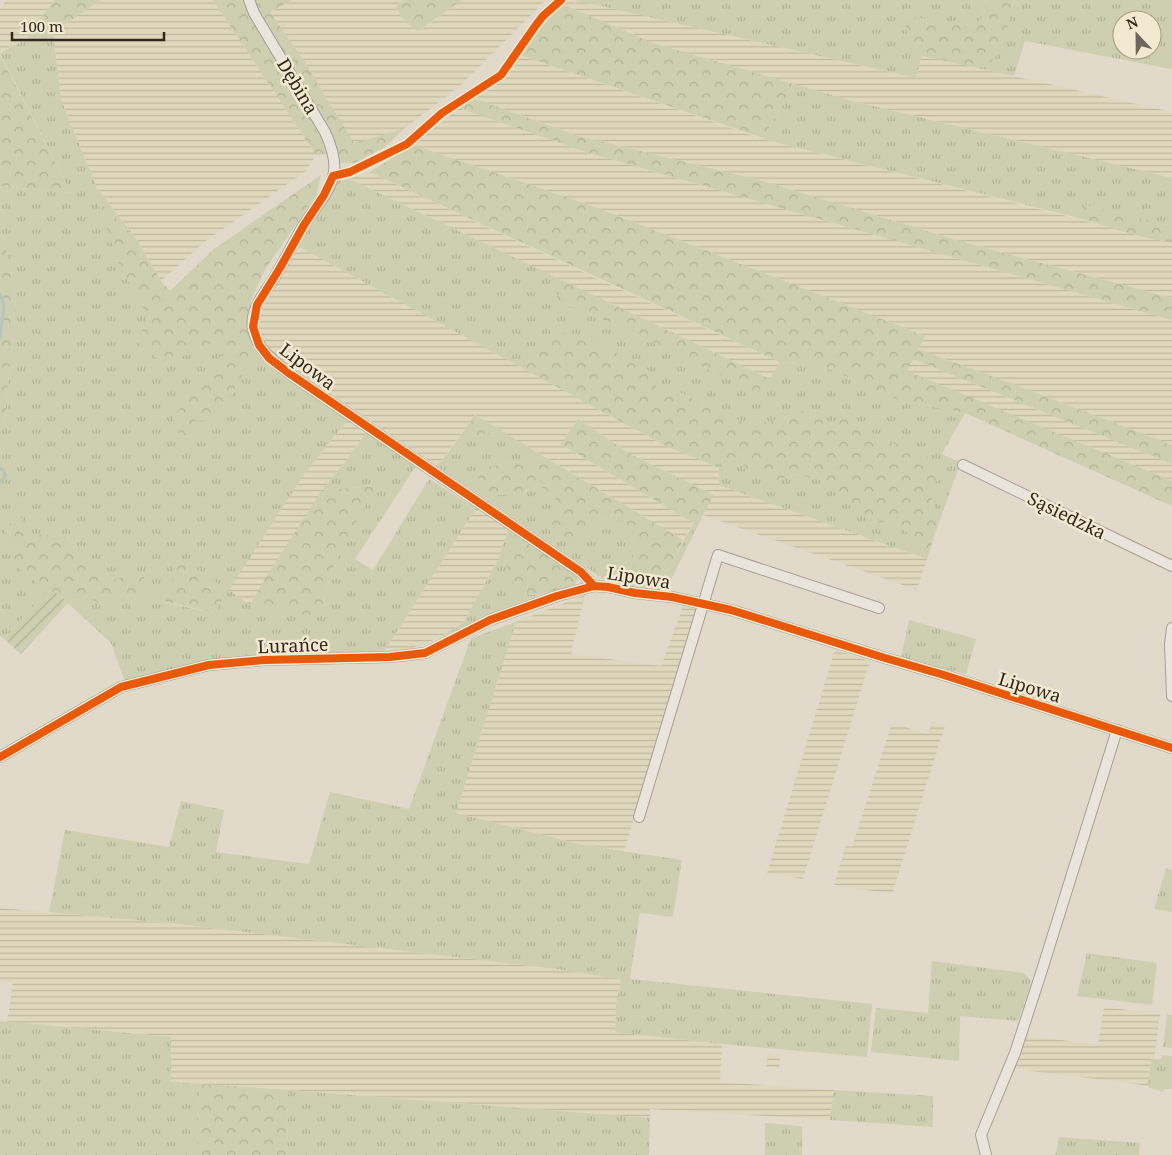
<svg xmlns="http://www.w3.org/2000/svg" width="1172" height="1155" font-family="'Noto Serif',serif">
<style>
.farmland{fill:url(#farmland-rules)}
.grass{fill:url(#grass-tufts);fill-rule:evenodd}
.forest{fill:url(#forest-crowns)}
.garden{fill:url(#garden-furrows)}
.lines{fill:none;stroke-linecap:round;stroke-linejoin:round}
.stream{stroke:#b7c5bc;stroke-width:3}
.minor-casing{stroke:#a69f95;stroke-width:12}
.minor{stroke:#e9e5dd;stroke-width:10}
.cycleway-casing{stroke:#f1e9d2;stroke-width:11}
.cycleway{stroke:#e8590c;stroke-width:8}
.labels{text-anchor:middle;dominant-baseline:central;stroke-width:5;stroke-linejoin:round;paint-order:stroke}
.street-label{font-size:18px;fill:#32291e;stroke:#f1e9d2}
</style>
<defs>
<pattern id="farmland-rules" width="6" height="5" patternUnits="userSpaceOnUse" patternTransform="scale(1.25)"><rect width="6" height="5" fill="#dfd8bd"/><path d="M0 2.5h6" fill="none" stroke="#c0b9a2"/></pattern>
<pattern id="grass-tufts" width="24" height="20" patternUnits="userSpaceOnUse" patternTransform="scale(1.25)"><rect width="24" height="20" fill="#ceceb0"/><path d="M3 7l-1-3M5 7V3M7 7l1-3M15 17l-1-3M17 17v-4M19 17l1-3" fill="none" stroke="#b1b197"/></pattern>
<pattern id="forest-crowns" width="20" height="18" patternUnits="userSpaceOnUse" patternTransform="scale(1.25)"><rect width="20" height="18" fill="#ceceb0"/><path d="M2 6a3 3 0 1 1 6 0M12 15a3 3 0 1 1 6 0" fill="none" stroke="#b1b197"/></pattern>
<pattern id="garden-furrows" width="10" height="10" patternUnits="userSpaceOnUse" patternTransform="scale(1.25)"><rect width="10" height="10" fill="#ceceb0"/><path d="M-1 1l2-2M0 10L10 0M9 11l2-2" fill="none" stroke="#b1b197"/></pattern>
</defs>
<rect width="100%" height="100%" fill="#e1dacb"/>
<g class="farmland">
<path d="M6 0H54L27 39 0 52V9Z"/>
<path d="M101 0H213L316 155 306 171 207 240 161 281 137 240 97 188 61 100 53 32Z"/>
<path d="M292 0H403L396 6 419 31 462 0H546L460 86 404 129 354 144 306 64 269 11Z"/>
<path d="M568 0H575L916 78 922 55 1172 112V178L848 100 653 43 562 4Z"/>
<path d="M517 54 763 139 1172 243V298L963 242 766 182 575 135 470 97Z"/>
<path d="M459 108 586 152 1172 320V445L1013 384 917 349 925 336 592 206 413 145Z"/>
<path d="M370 172 600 280 780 362 770 379 349 179Z"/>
<path d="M298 246 662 444 719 468V485L927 559 917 590 703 515 713 495 632 455 578 419 562 445 693 523 683 540 475 415 437 466 279 358 265 345 258 330V315Z"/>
<path d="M913 359 1172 464V481L907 372Z"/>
<path d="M348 419 367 432 346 461 322 491 264 581 250 605 228 590 303 476Z"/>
<path d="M476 508 509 529 497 562 463 623 437 639 404 651 383 653Z"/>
<path d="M585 595 571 654 661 666 684 604 697 606 624 851 583 845 456 813 516 622Z"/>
<path d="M835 650 870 661 803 879 767 873Z"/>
<path d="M932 722 945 726 892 894 834 885 846 845 852 847 892 723 928 734Z"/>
<path d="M0 908 178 924 557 969 621 979 616 1007 615 1032 722 1044 720 1082 834 1090 830 1120 650 1109V1118L288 1090 171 1082V1037L7 1022 13 982 0 981Z"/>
<path d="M1104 1007 1160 1014 1151 1086 1015 1069 1025 1035 1098 1045Z"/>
<path d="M768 1054 780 1055 779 1069 766 1068Z"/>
</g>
<g class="grass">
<path d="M575 0H987L979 26 905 16 922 55 916 78Z"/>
<path d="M1015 0H1172V69L1025 41 1014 76 978 68 990 63ZM1122 20H1152V50H1122Z"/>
<path d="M53 32 61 100 97 188 137 240 97 199 150 320 165 365 224 336 223 354 174 416 191 427 193 421 209 419 226 405 244 372 262 356 274 367 348 419 303 476 229 590 250 605 292 611 309 616 322 606 331 572 374 486 322 490 346 461 367 432 393 448 416 466 355 559 373 570 429 479 476 508 383 653 305 652 235 656 189 664 129 682 124 679 111 643 56 592 87 597 101 605 131 595 150 599 115 579 83 566 67 536 17 567 47 591 4 639 0 636V428H4L16 301 0 220V186L71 193 0 53 27 39ZM172 584 214 613 162 602Z"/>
<path d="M794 84 848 100 1172 178V226L1085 205 1075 217 763 139Z"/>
<path d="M349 179 566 282 554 303 589 313 758 393 770 379 780 362 818 364 901 401 965 413 942 454 959 462 958 470 938 525 929 487 894 444 843 418 831 424 800 410 779 420 747 424 670 388 657 408 536 349 524 369 298 246 320 206 338 181Z"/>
<path d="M502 431 543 456 483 468 513 495 540 486 557 500 552 524 586 539 602 518 624 521 637 548 664 579 693 523 703 515 665 592 640 590 609 583 437 466 450 450 472 436Z"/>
<path d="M742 452 745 470 775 481 796 474 828 482 872 523 894 522 912 536 927 559 719 485V468Z"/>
<path d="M505 540 515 549 529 595 542 594 497 611 437 639 463 623 497 562Z"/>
<path d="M909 620 976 639 966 674 901 658Z"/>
<path d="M516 622 456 813 583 845 682 860 673 917 640 913 630 979 872 1004 867 1057 722 1044 615 1032 616 1007 621 979 557 969 178 924 49 912 65 830 169 847 181 801 224 810 216 852 309 864 330 792 409 809 471 638Z"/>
<path d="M1166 868 1172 870V912L1154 909Z"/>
<path d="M1087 953 1157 963 1152 1005 1077 996Z"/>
<path d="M932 961 1024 973 1030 979 1031 984 1018 1021 960 1016 959 1061 871 1052 876 1008 928 1013Z"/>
<path d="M1167 1014 1172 1015V1048L1163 1047Z"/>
<path d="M0 1021 171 1037V1082L200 1084 197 1155H0Z"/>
<path d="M1162 1055 1172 1056V1089H1164L1163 1092 1148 1087 1151 1059H1161Z"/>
<path d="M288 1090 650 1118 649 1155H287Z"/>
<path d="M834 1090 933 1096V1127L830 1120Z"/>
<path d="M765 1123 802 1126V1155H765Z"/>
<path d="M1059 1137 1140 1143 1139 1155H1054L1056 1153Z"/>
</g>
<g class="forest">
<path d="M54 0H101L53 32 27 39Z"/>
<path d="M213 0H292L270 12 306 64 354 143 404 129 385 147 355 163H339L338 153 316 155Z"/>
<path d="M403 0H462L418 31 402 18 396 7Z"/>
<path d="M987 0H1015L1013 2 1003 48 990 63 978 68 922 56 907 36 905 16 979 26Z"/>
<path d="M562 4 653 43 794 84 763 138 517 54Z"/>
<path d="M0 55 71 193 0 186Z"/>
<path d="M470 97 575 135 766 182 963 242 1172 298V320L586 152 459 108Z"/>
<path d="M413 145 592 206 925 336 918 349 1013 384 1172 445V464L913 359 907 371 1172 481V506L965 413 901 401 818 364 780 362 370 172Z"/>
<path d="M321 175 317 194 266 268 251 300 247 324 251 341 262 356 244 372 226 405 209 419 193 421 187 443 173 427 174 416 222 354 224 337 165 365 135 341 150 320 120 267 96 198 137 240 161 281 170 291 214 249Z"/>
<path d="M1085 205 1172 226V243L1138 236 1075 217Z"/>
<path d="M0 220 16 301 4 428H0Z"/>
<path d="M566 282 770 379 758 393 589 313 553 303Z"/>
<path d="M567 332 606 347 655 374 657 408 670 388 747 424 779 420 800 410 831 424 843 418 894 444 907 441 939 466 941 478 929 487 938 525 927 559 912 536 894 522 872 523 827 482 796 474 775 481 745 470 742 452 719 468 662 444 524 369 536 349Z"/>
<path d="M475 415 502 431 472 436 450 450Z"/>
<path d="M578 419 632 455 714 495 703 515 693 523 561 444Z"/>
<path d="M543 456 683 540 664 579H646L630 563 637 548 624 521 602 518 586 539 560 541 552 524 557 500 540 486 513 495H491L478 479 483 468Z"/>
<path d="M375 486 331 572 322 606 309 616 292 611 250 605 265 579 322 490Z"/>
<path d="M19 513 31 535 67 536 83 566 115 579 143 575 150 599 131 595 101 605 87 597 47 591 17 567 5 529Z"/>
<path d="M509 529 578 577 575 585 542 594 529 595 513 583 506 566 515 549 505 540Z"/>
<path d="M184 561 228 590 215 613 162 601 172 584 174 565Z"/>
<path d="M200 1084 288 1090 287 1155H197Z"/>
</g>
<path class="garden" d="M47 591 56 592 68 603 21 654 4 639Z"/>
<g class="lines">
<g class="stream">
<path d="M0 294 4 306 0 338"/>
<path d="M0 468 4 471 5 476 0 482"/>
</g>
<defs>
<g id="minor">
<path d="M249 0 254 13 325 132C331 145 337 163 333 177 328 195 313 210 303 226 292 245 283 264 271 283 262 296 250 311 253 328 256 349 275 362 290 374L581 572 594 586"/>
<path d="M963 465 1172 566"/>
<path d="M1172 628 1170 644 1172 696"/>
<path d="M0 757 121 687 209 665 264 660 390 657 425 653 490 620 557 596 594 586 608 587 635 593 672 597 731 610 885 658 944 675 1172 748"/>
<path d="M639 817 718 555 879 608"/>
<path d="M986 1155 981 1135 1015 1053 1042 970 1117 730"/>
</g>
</defs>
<use href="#minor" class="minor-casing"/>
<use href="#minor" class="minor"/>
<defs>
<g id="cycleway">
<path d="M561 0 543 16 536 25 501 75 442 113 407 144 350 172 333 176 324 195 304 225 280 268 257 305 253 327 259 345 269 358 290 374 581 572 594 586"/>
<path d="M0 757 121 687 209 665 264 660 390 657 425 653 490 620 557 596 594 586 608 587 635 593 672 597 731 610 885 658 944 675 1172 748"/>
</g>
</defs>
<use href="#cycleway" class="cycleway-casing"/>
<use href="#cycleway" class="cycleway"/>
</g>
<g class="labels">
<g class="street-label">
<text transform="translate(298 86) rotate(59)">Dębina</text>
<text transform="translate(308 366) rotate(37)">Lipowa</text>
<text transform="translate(1067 515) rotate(26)">Sąsiedzka</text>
<text transform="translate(639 577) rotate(9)">Lipowa</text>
<text transform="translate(293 645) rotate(-2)">Lurańce</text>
<text transform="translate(1030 687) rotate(17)">Lipowa</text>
</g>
</g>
<g transform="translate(1137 35) rotate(338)"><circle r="24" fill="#f1e9d2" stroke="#a59c8a"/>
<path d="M0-4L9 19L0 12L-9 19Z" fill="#6f675b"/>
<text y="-8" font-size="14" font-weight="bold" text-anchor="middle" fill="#32291e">N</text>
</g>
<path d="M12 32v8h152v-8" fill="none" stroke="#32291e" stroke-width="2.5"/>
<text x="20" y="32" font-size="15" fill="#32291e" stroke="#f1e9d2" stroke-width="4" paint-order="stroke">100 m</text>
</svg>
